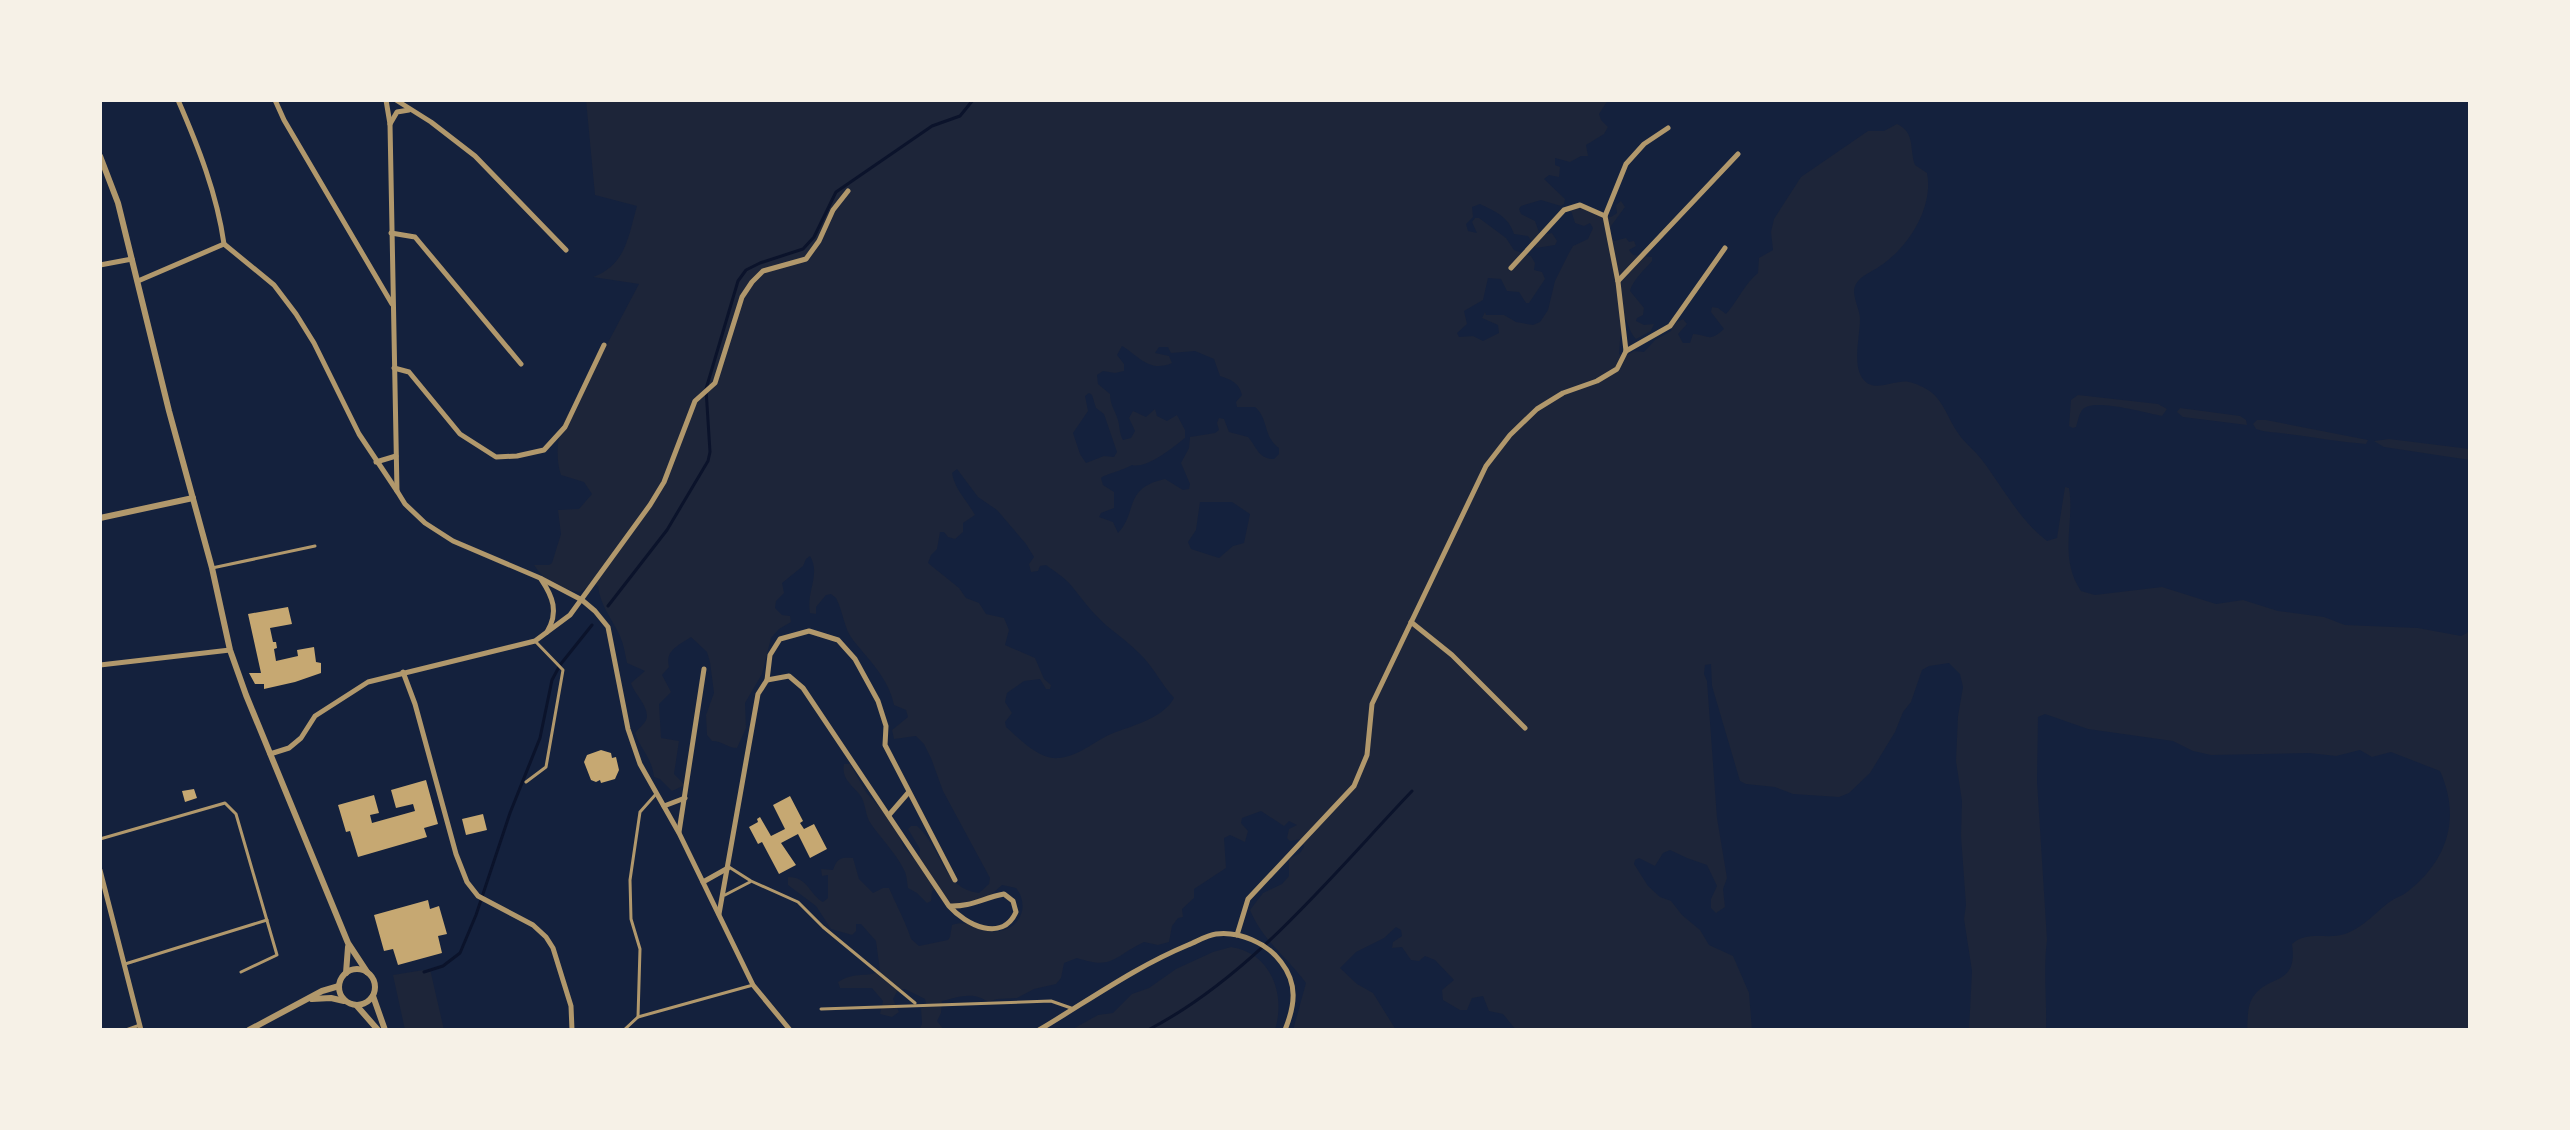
<svg xmlns="http://www.w3.org/2000/svg" width="2570" height="1130" font-family="Manrope,sans-serif">
<style>
.green{fill:#1d2539;fill-rule:evenodd}
.lines{fill:none;stroke-linecap:round;stroke-linejoin:round}
.stream{stroke:#0b132b;stroke-width:3}
.building{fill:#c6a872}
.service{stroke:#b1986c;stroke-width:3}
.minor{stroke:#b1986c;stroke-width:5}
.tertiary{stroke:#b1986c;stroke-width:6}
</style>
<rect width="100%" height="100%" fill="#14213d"/>
<g class="green">
<path d="M586 100H1608L1599 114 1601 120 1608 127 1604 134 1586 145 1588 156H1581L1570 162 1555 158V165L1560 167 1559 177 1549 175 1544 179 1565 199 1564 204 1561 206 1541 200 1521 206 1519 209 1521 214 1535 221 1540 235 1552 233 1557 241 1555 245 1536 248 1528 236 1514 234C1508 216 1496 212 1480 204L1472 207 1473 217 1466 224 1468 231 1477 233 1472 222 1475 218H1479L1506 238 1514 250 1531 256 1535 263 1534 270 1542 272 1545 279 1529 303H1526L1519 292 1507 291 1501 279 1488 278 1483 300 1464 311 1467 324 1457 333 1459 337 1473 336 1483 341 1499 333 1498 325 1482 318 1485 312 1486 315H1504L1516 322 1533 325 1540 322 1548 310 1555 281 1569 253 1573 246 1588 239 1593 228 1590 223 1584 226 1575 223 1570 207 1583 204 1595 212 1611 217 1617 213 1616 205 1621 201 1625 207 1611 226 1610 236 1614 241 1626 238 1629 242 1634 241 1636 246 1629 250 1633 255 1652 257V261C1645 269 1632 281 1630 291L1644 308 1643 315 1637 318 1636 321 1644 325 1654 324 1651 331 1636 339C1628 331 1629 321 1622 315L1619 354 1624 357 1634 351 1644 352 1655 340 1671 331 1672 325 1683 319 1687 324 1678 334 1683 343H1690L1693 334C1710 335 1708 343 1724 329L1711 312 1712 307 1718 308 1726 314C1737 302 1745 283 1758 273L1759 258 1773 250 1771 232 1774 219 1801 177 1868 131H1884L1897 124C1916 133 1909 149 1915 165L1927 173C1934 207 1908 248 1880 266 1872 272 1861 275 1856 284 1850 294 1860 308 1860 319 1860 336 1852 365 1863 379 1874 394 1895 379 1909 382 1915 383 1926 388 1931 392 1944 402 1948 419 1958 433 1964 443 1975 450 1982 460 2002 486 2020 521 2047 541L2057 538 2065 487 2069 488C2075 523 2058 556 2081 591L2095 595 2162 587 2216 604 2243 600 2278 611 2324 617 2345 625 2418 628 2461 636 2467 633 2470 628V1030H2247C2248 1019 2247 1006 2253 997 2269 973 2298 987 2292 944 2307 930 2327 940 2345 934 2366 926 2375 912 2391 901 2396 897 2403 896 2407 892 2448 860 2461 818 2440 771L2391 752 2372 757 2360 750 2336 756 2309 753 2211 755 2193 751 2173 741 2088 729 2045 714 2038 717 2037 781 2047 940C2043 970 2047 1000 2046 1030H1969L1972 971 1964 919 1966 905 1961 836 1962 801 1956 761 1958 716 1963 687 1960 674 1949 663 1929 666 1922 670 1911 702 1903 712 1895 732 1870 773 1849 793 1839 797 1793 794 1775 787 1746 784 1740 781 1712 686 1711 664 1705 665 1704 674 1707 681 1717 818 1727 878 1723 889 1725 907 1716 913 1711 908V899L1717 886 1707 865 1687 858 1670 850 1663 853 1655 866 1639 858 1635 860 1634 864 1648 886 1660 897 1671 901 1682 915 1700 930 1709 945 1733 956 1749 993 1752 1030H1516L1503 1014 1489 1011 1483 996 1472 998 1467 1010H1460L1443 1000 1442 990 1454 980 1435 960 1425 956 1419 961 1411 960 1402 947 1392 948 1393 942 1402 936 1401 930 1396 927 1384 938 1356 952 1340 968 1357 984 1373 993 1396 1030H1293L1306 983C1286 956 1263 941 1250 910L1263 893 1282 884 1289 876V859L1300 853 1304 847 1302 839 1290 841 1287 838 1289 829 1297 825 1289 821 1284 826 1261 811 1242 818 1241 823 1248 831 1245 842 1230 835 1224 838 1226 868 1194 889V898L1182 909 1183 917 1178 918 1172 926 1169 942 1158 945 1144 942C1113 957 1113 970 1077 958L1064 963 1061 978 1056 984 1034 989 1017 998 997 999 988 1002C973 991 959 997 942 1001L941 1013 937 1021 944 1030H919L922 1024 921 1008 926 1004 925 999 905 989 898 990 893 999 899 1012 892 1017 880 1014 883 1001 872 988H840L838 982C855 971 867 978 880 971L876 941 861 924H856V931L852 935 831 929 816 906 788 885V877C808 877 809 894 823 902L828 898V875L822 876 821 869 833 870C837 858 841 857 853 858L859 879 873 893 883 888H889C895 902 908 927 911 939L919 946 948 940 950 937 952 925C969 918 983 934 1000 931 1022 927 1029 904 1016 888L1002 885 992 894 958 910 944 901 935 889 932 891 931 901 927 903 917 893 908 888C907 883 907 875 904 870 898 856 880 837 871 824 865 816 866 803 860 795 852 785 841 779 844 764H850L866 792 894 824 904 848 913 857 919 858 920 849 908 829 911 826H917C942 847 942 889 979 893L989 884 990 878 943 791 931 758 924 744 916 736 894 739 892 730 908 717 906 710 894 705C889 679 869 660 853 640 844 629 843 611 836 598L831 594 826 595 816 607V614L810 613C806 592 821 574 810 556L806 559 803 566 782 583 784 593 776 601 775 608 782 615 790 616 791 622 779 629 771 638 762 674 745 703 746 728 737 748C728 748 722 741 712 741L707 735 706 715 714 693 710 662 707 652 691 637C678 646 665 650 669 667L662 675 671 692 659 704 661 738 679 741 674 774 685 785 672 791 660 779 654 777C652 758 641 750 635 733 638 729 642 726 645 722 653 710 634 694 631 683L645 671 627 663C625 654 624 645 620 636 612 619 600 605 598 586L593 584 580 592C560 590 545 582 534 565H549L552 563 561 534 558 510 579 509 592 494 584 482 561 475C553 452 559 414 581 400L585 386 639 284 593 277C626 265 628 237 637 206L595 195ZM1122 346C1139 356 1149 373 1172 363L1169 356 1155 353 1159 347H1168L1171 353 1195 351 1214 359 1220 376C1232 380 1239 383 1242 395L1236 402 1237 407H1255C1269 419 1263 437 1279 448V454L1274 459C1258 459 1257 447 1248 437L1229 432 1224 419 1219 418 1217 423 1219 430 1215 433 1190 437 1189 448 1181 463 1190 484 1189 489 1183 490 1165 479C1123 488 1138 512 1118 533L1113 522 1099 517 1101 513 1114 508V492L1103 485 1101 478C1105 474 1122 471 1132 465 1147 469 1172 448 1185 438V430L1177 415 1167 421 1157 416 1155 409 1146 417 1133 411 1129 418 1135 431 1131 438 1123 440C1119 433 1120 427 1118 420 1115 410 1110 405 1110 394L1098 384 1097 375 1103 371 1115 373 1124 371V364L1117 355ZM1089 393 1092 395 1096 408 1104 414 1117 452 1114 457 1104 456 1086 463 1080 454 1073 433 1088 411 1085 396ZM957 469 978 497 997 510 1026 544 1034 557 1029 564 1031 572 1038 571 1040 566 1046 565C1054 571 1064 577 1070 584 1082 599 1096 618 1112 630 1121 637 1131 645 1140 654 1152 665 1162 685 1174 698 1164 717 1135 725 1116 732 1096 739 1081 756 1059 758 1039 760 1020 739 1006 727L1005 722 1012 713 1005 702 1007 693 1024 681 1040 679 1046 689H1050L1051 685 1044 679 1035 658 1005 645 1009 630 1004 618 986 614 979 603 966 598 959 588 928 563 931 555 937 549 940 532H944L948 537 955 539 963 532V523L975 515C966 499 955 490 952 473ZM1200 502H1232L1250 514 1244 543 1233 546 1219 558 1191 549 1188 542 1196 530Z"/>
<path d="M2078 395 2158 404 2167 409 2162 416C2146 413 2094 398 2083 409 2079 413 2078 421 2076 427L2073 428 2069 426 2071 400Z"/>
<path d="M2180 408 2240 416 2246 420 2247 425 2183 417 2177 412Z"/>
<path d="M2257 420H2266L2368 440 2366 444C2339 442 2314 437 2288 434 2277 432 2267 433 2256 429L2253 424Z"/>
<path d="M2389 439 2470 449V460L2384 447 2374 441Z"/>
<path d="M1231 947C1271 953 1286 994 1275 1030H1071L1098 1015 1113 1013 1132 994 1149 988 1176 969 1213 952Z"/>
<path d="M430 969 444 1030H405L393 975Z"/>
</g>
<g class="lines">
<g class="stream">
<path d="M608 606 667 530 708 461 710 452 706 389 738 281 746 270 760 263 803 249 814 237 836 192 932 126 960 116 973 100"/>
<path d="M424 972 443 966 460 953 476 915 510 813 540 738 552 680 560 665 592 625"/>
<path d="M1148 1030C1252 976 1332 875 1412 791"/>
</g>
</g>
<g class="building">
<path d="M288 607 292 624 270 628 273 642H276L277 648 274 649 276 661 298 656 297 650 314 647 316 662 321 663V673L295 682 264 689V684H255L249 673H261L248 614Z"/>
<path d="M601 750 611 753 612 758 616 757 619 770 615 779 601 783 600 780 596 782 591 780 584 762 587 755Z"/>
<path d="M426 780 438 824 424 828 427 837 358 857 350 831 346 832 338 805 374 795 379 813 370 815 372 823 415 811 413 804 396 808 391 790Z"/>
<path d="M194 789 197 798 185 802 182 791Z"/>
<path d="M790 796 803 821 800 823 804 829 814 824 827 849 810 858 798 834 781 843 796 865 779 874 762 842 758 844 749 827 758 822 757 819 760 817 771 836 785 829 773 805Z"/>
<path d="M483 814 487 830 466 835 462 819Z"/>
<path d="M428 900 430 909 439 906 447 934 438 936 442 953 398 965 393 949 384 951 374 915Z"/>
</g>
<g class="lines">
<g class="service">
<path d="M212 568 315 546"/>
<path d="M526 782 546 767 563 670 535 641"/>
<path d="M100 839 225 803 236 814 277 955 241 972"/>
<path d="M729 867 751 881 798 902 823 927 915 1003"/>
<path d="M725 895 750 882"/>
<path d="M125 964 267 920"/>
<path d="M821 1009 1051 1001 1071 1008"/>
<path d="M638 1017 753 985"/>
<path d="M126 1030 140 1025"/>
<path d="M624 1030 638 1017 640 949 631 919 630 880 640 812 656 794"/>
</g>
<g class="minor">
<path d="M178 100C198 146 217 194 224 244"/>
<path d="M275 100 284 120 392 304"/>
<path d="M386 100 390 124 397 491 405 504 425 523 453 541 540 578 582 600 595 611 608 627 628 729 640 764 679 833 753 985 790 1030"/>
<path d="M396 100 431 122 475 156 566 250"/>
<path d="M390 124 397 112 409 110"/>
<path d="M391 233 415 237 521 364"/>
<path d="M100 265 132 259"/>
<path d="M1511 268 1564 210 1580 205 1605 216"/>
<path d="M138 281 224 244 274 285 296 314 314 343 359 434 397 491"/>
<path d="M1618 281 1738 154"/>
<path d="M1626 351 1670 326 1725 248"/>
<path d="M394 368 409 372 460 434 496 457 517 456 544 450 565 427 604 345"/>
<path d="M376 462 396 456"/>
<path d="M541 579C553 597 559 612 547 632"/>
<path d="M1411 622 1452 655 1525 728"/>
<path d="M100 665 230 650"/>
<path d="M403 672 415 704 456 854 467 882 478 896 533 925 546 937 553 948 571 1006 572 1030"/>
<path d="M767 680 789 676 803 688 949 906C966 925 1002 943 1016 912L1013 901 1004 894C982 898 972 907 949 906"/>
<path d="M270 754 289 748 301 738 315 716 368 682 535 641 570 615 650 505 664 482 695 401 715 383 742 297 752 282 763 271 806 259 819 241 833 210 848 191"/>
<path d="M664 806 685 798"/>
<path d="M889 815 908 793"/>
<path d="M679 832 704 669"/>
<path d="M100 870 141 1030"/>
<path d="M703 882 728 868"/>
<path d="M719 914 758 694 767 680 770 655 780 639 809 631 838 640 855 659 878 701 886 726 885 745 955 880"/>
<path d="M1237 935 1248 899 1354 786 1367 755 1372 704 1486 466 1510 435 1537 409 1563 393 1597 381 1617 369 1626 351 1618 282 1605 216 1626 164 1644 144 1668 128"/>
<path d="M1039 1030C1088 1001 1135 967 1188 945 1196 942 1207 935 1216 934 1239 931 1267 943 1281 962 1298 984 1295 1005 1285 1030"/>
</g>
<g class="tertiary">
<path d="M100 156 118 203 169 411 212 568 230 650 246 695 348 943 367 972"/>
<path d="M100 518 193 498"/>
<circle cx="357" cy="987" r="18"/>
<path d="M346 973 348 947"/>
<path d="M373 996 385 1030"/>
<path d="M312 999 331 998 344 1001"/>
<path d="M357 1006 378 1030"/>
<path d="M249 1030 322 991 339 986"/>
</g>
</g>
<rect width="2570" height="1130" fill="none" stroke="#f6f1e7" stroke-width="204"/>
</svg>
